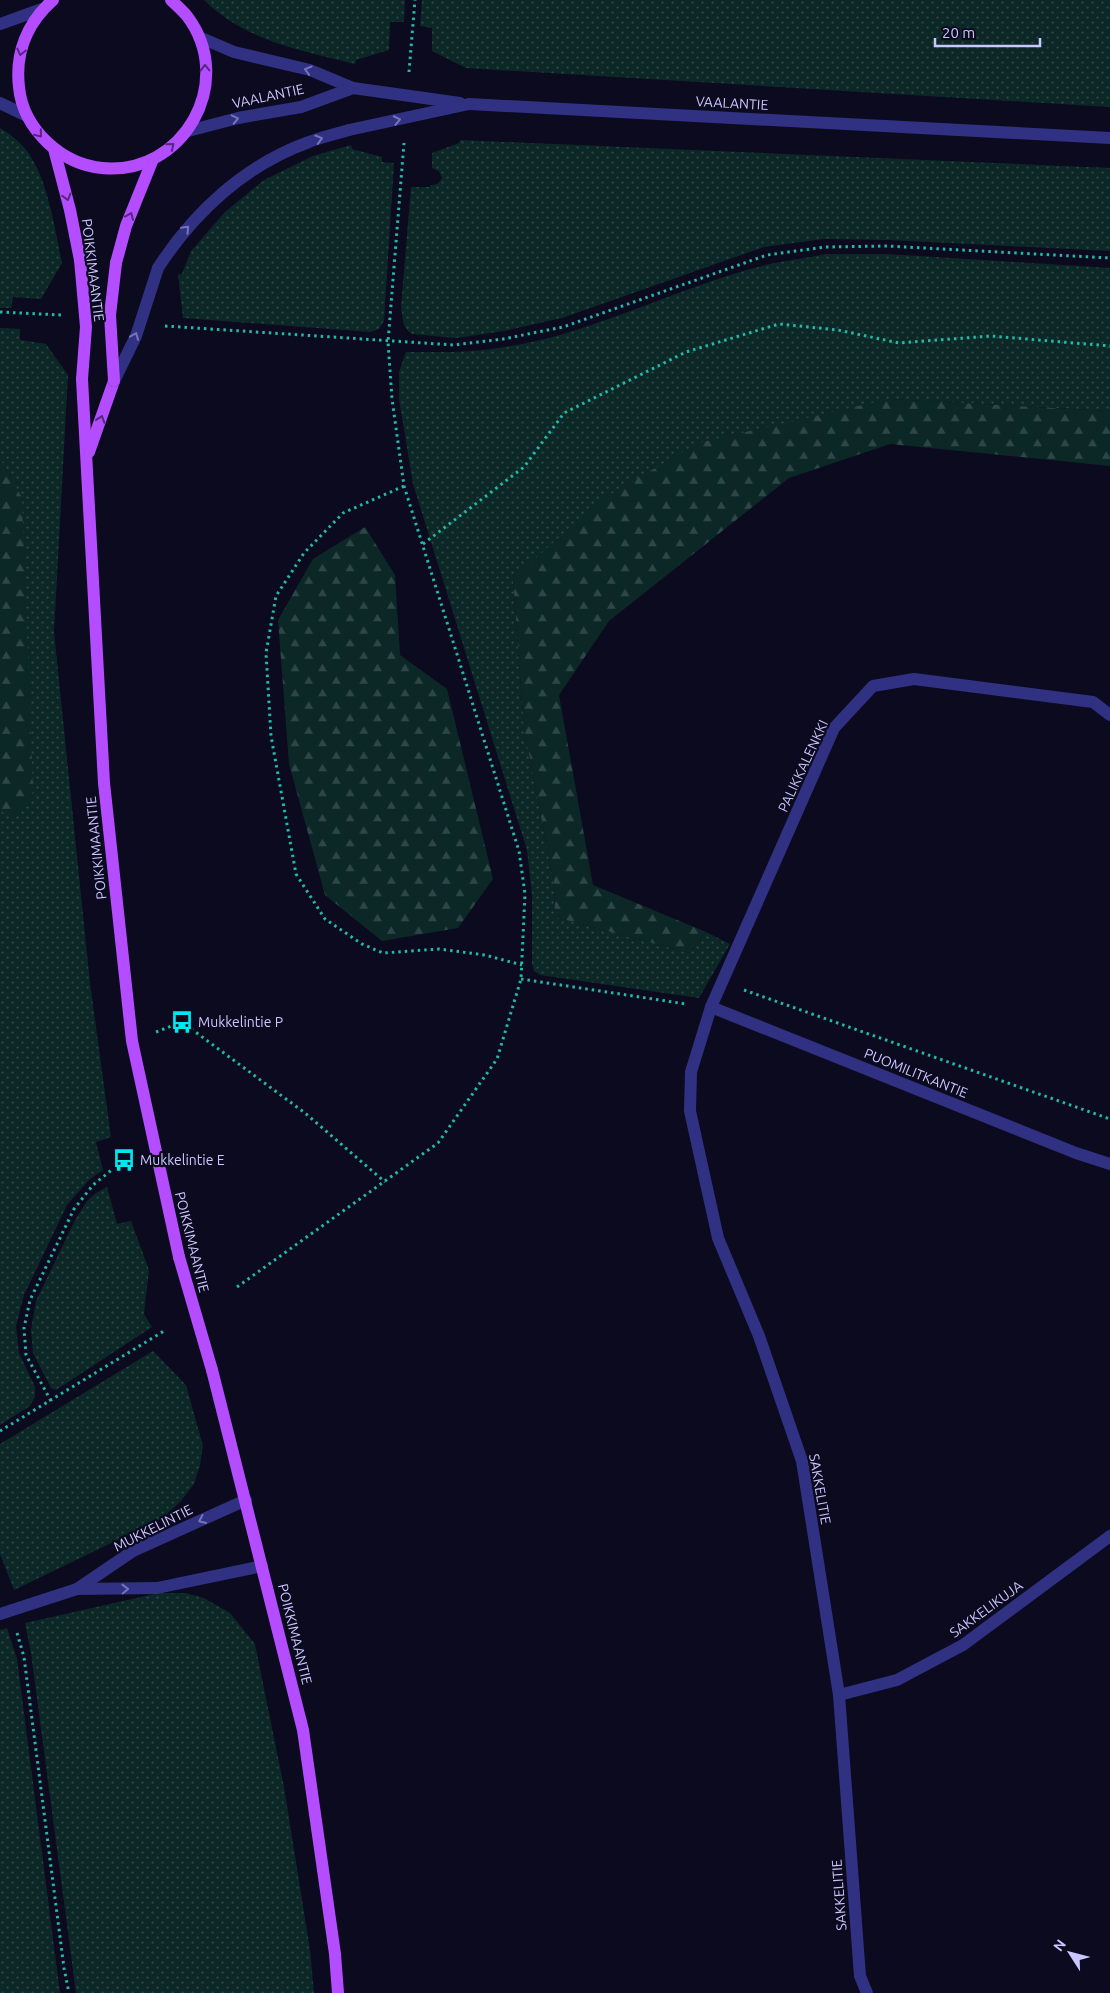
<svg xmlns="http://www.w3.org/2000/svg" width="1110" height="1993" font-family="Ubuntu,sans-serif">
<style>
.grass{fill:url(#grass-dots)}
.forest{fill:url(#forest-firs)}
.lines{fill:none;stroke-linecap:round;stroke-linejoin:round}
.path{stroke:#21b9a7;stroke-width:3;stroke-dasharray:2.5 4;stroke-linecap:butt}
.minor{stroke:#303182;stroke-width:12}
.major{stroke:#b34dff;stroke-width:12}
.minor-bridge{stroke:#303182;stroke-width:12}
.major-bridge{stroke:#b34dff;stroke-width:12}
.oneway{stroke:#572883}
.oneway2{stroke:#7574ba}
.labels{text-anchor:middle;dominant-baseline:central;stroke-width:4.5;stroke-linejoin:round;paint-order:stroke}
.street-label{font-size:14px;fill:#cac6ff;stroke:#0c0a1e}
.poi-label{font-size:14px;fill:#cac6ff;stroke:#0c0a1e;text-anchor:start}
</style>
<defs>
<pattern id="grass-dots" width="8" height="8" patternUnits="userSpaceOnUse" patternTransform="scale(1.25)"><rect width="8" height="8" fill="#0c2826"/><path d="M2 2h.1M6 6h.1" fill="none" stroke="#2e4647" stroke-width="1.8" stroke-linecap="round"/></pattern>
<pattern id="forest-firs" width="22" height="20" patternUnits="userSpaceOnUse" patternTransform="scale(1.25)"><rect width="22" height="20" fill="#0c2826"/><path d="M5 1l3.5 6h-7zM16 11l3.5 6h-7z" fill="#2e4647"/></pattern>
</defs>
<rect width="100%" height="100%" fill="#0c0a1e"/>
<g class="grass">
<path d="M204 0H405L404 22H390L389 50 356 60 355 64C301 50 245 41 204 0Z"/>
<path d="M422 0H1110V107L466 68 432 51V28L420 26Z"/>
<path d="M0 128C12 135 24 145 31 157 49 186 55 230 62 263L41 299 13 297 11 308H0Z"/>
<path d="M460 140 1110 168V251L888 240 824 239 764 247 562 318 504 331 456 338 412 334C402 328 403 318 401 307L411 187H430V185C437 185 439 184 442 178L439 171 432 168V153L459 143Z"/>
<path d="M351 145 352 149 382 157V162L394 163 384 321 379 329 370 332 183 318 178 274H182L191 251 225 212 264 180 313 156Z"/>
<path d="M826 254H887L1110 268V411L889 399 513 579 524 728 554 884 555 917 690 953 706 932 730 944 699 998 540 975 534 971 532 964V895L527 850 413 484 399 399V372L406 352C439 352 472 353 505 347 597 333 680 285 770 264 788 260 808 258 826 254Z"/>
<path d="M0 328 20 329V340L46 344 68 375 54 632 90 983 111 1137 96 1142 103 1170 89 1180 67 1205 24 1295 16 1326 19 1353 35 1387V1396L30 1406 0 1425Z"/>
<path d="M107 1187 117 1224 131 1221 149 1270 144 1314 152 1327 56 1390 51 1388 33 1353 31 1330 36 1301 75 1220 87 1201 96 1193Z"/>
<path d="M153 1351 186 1385 203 1446 200 1465 194 1484 181 1501 163 1518 14 1590 0 1554V1444Z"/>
<path d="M159 1593H185L204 1598 230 1613 255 1644 284 1787 310 1950 314 1993H76L31 1653 25 1623Z"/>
<path d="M7 1628 17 1659 60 1993H0V1630Z"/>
</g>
<g class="forest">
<path d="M889 399 1110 411V466L890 444 789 478 609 621 559 695 593 885 706 932 690 953 555 917 554 884 524 728 513 579 599 501 698 443Z"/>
<path d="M0 458 22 498 33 792 15 817 0 811Z"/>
<path d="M365 527 395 575 400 655 447 689 493 879 458 928 382 941 325 895 289 764 278 620 313 559Z"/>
</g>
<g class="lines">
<g class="path">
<path d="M409 72 415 0"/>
<path d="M0 312 62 315"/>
<path d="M165 326 454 345 503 339 563 327 767 255 825 247 887 246 1110 258"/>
<path d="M404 486 343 513 304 553 276 596 266 653 271 736 296 874 325 919 362 944 383 953 439 949 485 955 522 965"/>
<path d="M423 544 524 467 564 413 686 352 779 324 838 330 899 343 991 336 1110 346"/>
<path d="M521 979 686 1004"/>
<path d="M744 990 1110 1119"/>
<path d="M156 1032 182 1022 305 1113 385 1182"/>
<path d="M237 1287 438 1143 497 1059 521 979 525 894 519 851 404 486 392 399 388 342 404 143"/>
<path d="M51 1401 26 1355 24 1328 30 1300 74 1209 93 1185 124 1160 133 1156"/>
<path d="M0 1431 164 1331"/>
<path d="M17 1633 24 1657 64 1968 69 1993"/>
</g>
<g class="minor">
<path d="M0 24 42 9"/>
<path d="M199 37 234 52 310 70 353 88"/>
<path d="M0 103 27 116"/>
<path d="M469 104 1110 138"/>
<path d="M188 131 238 118 301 107 353 88"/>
<path d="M158 268C194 212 245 165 309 142 322 137 336 134 349 130"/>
<path d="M711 1007 1076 1153 1110 1164"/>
<path d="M77 1589 157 1588 262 1566"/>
<path d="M0 1614 77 1589 133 1551 246 1500"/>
<path d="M839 1695 897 1680 963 1645 1110 1536"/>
<path d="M867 1993 860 1976 839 1695 802 1461 759 1336 718 1238 690 1111 691 1072 711 1007 834 728 873 686 914 679 1093 702 1110 715"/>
</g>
<g class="major">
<path d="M53 0C27 23 15 53 19 87 21 109 32 128 48 143 63 157 82 166 102 168 183 176 237 82 187 16 182 10 176 5 171 0"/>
<path d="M54 149 70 210 80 260"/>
<path d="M116 263 126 226 153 159"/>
<path d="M82 379 104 783 132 1041 179 1257"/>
<path d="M89 452 114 381"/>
<path d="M212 1370 303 1730 335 1954 338 1993"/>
</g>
<g class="minor-bridge">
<path d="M353 88 460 103"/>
<path d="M349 130 469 104"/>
<path d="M114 381 136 336 158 268"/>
</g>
<g class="major-bridge">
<path d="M80 260 86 327 82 379"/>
<path d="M114 381 110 315 116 263"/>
<path d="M179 1257 212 1370"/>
</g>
</g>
<defs><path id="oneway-chevron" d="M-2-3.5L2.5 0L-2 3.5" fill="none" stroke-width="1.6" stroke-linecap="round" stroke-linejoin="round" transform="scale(1.25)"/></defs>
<g class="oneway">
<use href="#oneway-chevron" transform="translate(21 52) rotate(103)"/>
<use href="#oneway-chevron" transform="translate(205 68) rotate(-91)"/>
<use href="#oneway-chevron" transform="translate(39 134) rotate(51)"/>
<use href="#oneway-chevron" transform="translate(171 146) rotate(-40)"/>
<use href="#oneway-chevron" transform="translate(67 197) rotate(75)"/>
<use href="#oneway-chevron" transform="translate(130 216) rotate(-67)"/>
<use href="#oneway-chevron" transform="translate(101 419) rotate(-71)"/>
</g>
<g class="oneway2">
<use href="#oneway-chevron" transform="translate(308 70) rotate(-163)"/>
<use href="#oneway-chevron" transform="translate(235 119) rotate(-13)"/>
<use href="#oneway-chevron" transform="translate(397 120) rotate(-12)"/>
<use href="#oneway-chevron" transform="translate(319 139) rotate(-17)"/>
<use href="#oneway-chevron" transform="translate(186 229) rotate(-47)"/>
<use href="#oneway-chevron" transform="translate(135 336) rotate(-68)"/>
<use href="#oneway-chevron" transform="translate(202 1520) rotate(156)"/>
<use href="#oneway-chevron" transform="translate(125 1589) rotate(-1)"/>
</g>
<defs>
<symbol id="bus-bare" viewBox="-9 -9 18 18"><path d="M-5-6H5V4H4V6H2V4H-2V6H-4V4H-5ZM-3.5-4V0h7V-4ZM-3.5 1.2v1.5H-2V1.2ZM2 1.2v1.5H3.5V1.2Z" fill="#00e7f1" stroke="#0c0a1e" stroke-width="2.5" paint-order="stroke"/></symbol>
</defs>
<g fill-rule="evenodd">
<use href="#bus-bare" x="166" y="1006" width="32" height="32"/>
<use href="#bus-bare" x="108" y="1144" width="32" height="32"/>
</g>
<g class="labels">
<g class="street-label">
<text transform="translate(268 96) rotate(-12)">VAALANTIE</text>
<text transform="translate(732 103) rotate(3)">VAALANTIE</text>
<text transform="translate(93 270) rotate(83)">POIKKIMAANTIE</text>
<text transform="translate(803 766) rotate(-65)">PALIKKALENKKI</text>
<text transform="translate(96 848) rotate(-96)">POIKKIMAANTIE</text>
<text transform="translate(916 1073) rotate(22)">PUOMILITKANTIE</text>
<text transform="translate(192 1242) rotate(76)">POIKKIMAANTIE</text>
<text transform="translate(820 1489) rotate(80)">SAKKELITIE</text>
<text transform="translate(153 1528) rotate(-27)">MUKKELINTIE</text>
<text transform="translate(986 1609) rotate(-36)">SAKKELIKUJA</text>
<text transform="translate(295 1634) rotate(76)">POIKKIMAANTIE</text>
<text transform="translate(839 1895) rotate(-94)">SAKKELITIE</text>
</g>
<g class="poi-label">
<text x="198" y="1022">Mukkelintie P</text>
<text x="140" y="1160">Mukkelintie E</text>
</g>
</g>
<g transform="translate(1070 1953) rotate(306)" stroke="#0c0a1e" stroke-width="4" paint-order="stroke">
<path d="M0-4L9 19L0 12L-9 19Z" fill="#cac6ff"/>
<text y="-8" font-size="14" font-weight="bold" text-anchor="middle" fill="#cac6ff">N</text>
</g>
<path d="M935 38v8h105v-8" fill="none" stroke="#cac6ff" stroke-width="2.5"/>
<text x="942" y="38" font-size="15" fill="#cac6ff" stroke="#0c0a1e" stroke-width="4" paint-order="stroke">20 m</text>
</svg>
